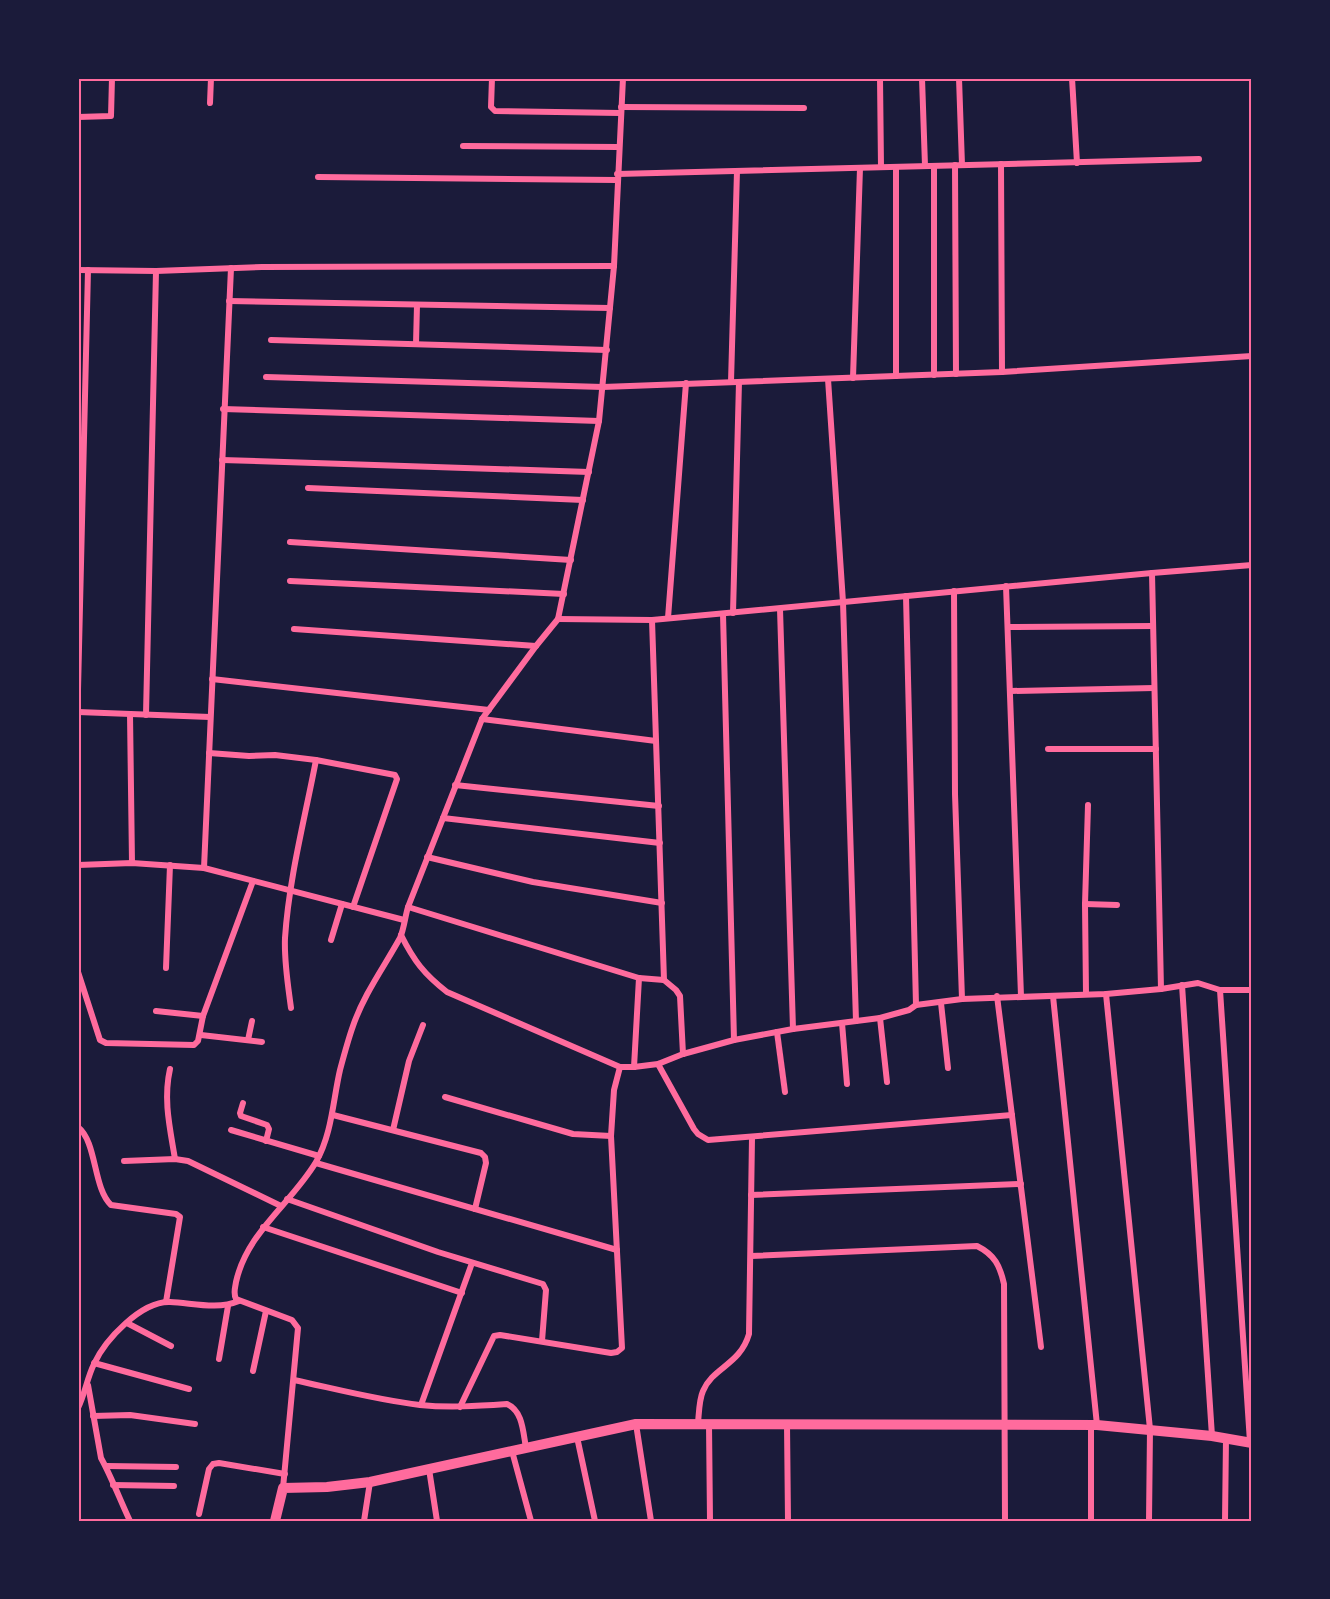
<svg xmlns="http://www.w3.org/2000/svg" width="1330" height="1599" font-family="'IBM Plex Sans',sans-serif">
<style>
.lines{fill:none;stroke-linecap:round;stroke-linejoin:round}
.minor{stroke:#ff6b9d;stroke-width:6}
.tertiary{stroke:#ff6b9d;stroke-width:10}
.neatline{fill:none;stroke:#ff6b9d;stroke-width:2}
</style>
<rect width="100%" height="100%" fill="#1b1b3a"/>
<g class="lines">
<g class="minor">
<path d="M492 78 491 107 495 111 620 113"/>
<path d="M880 78 881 167"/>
<path d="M922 78 925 166"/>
<path d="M959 78 962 165"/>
<path d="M1072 78 1077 163"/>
<path d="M210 103 211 78"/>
<path d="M621 107 804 108"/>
<path d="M78 117 111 116 112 78"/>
<path d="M463 146 618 147"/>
<path d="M1001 164 1002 372"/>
<path d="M955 165 956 374"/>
<path d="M934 166V375"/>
<path d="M896 167V376"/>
<path d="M617 174 1199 159"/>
<path d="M318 177 617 180"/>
<path d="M78 270 156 271 262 267 614 266"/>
<path d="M229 301 610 308"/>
<path d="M271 340 607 350"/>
<path d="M416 344 417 305"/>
<path d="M266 377 603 387 1002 372 1252 356"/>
<path d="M853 378 860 168"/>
<path d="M828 379 843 602 856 1021"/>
<path d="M731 382 737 171"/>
<path d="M223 409 599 421"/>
<path d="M222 460 589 472"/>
<path d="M308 488 583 500"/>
<path d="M290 542 571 560"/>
<path d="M1152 573 1161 989"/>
<path d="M290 581 564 594"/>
<path d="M1006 586 1021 996"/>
<path d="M954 591 955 794 962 999"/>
<path d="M906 596 916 1005"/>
<path d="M780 609 793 1029"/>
<path d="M733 613 739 382"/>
<path d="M723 614 734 1040"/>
<path d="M668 618 686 383"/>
<path d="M558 619 652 620 1152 573 1252 565"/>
<path d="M652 620 664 980"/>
<path d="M1008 627 1153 626"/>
<path d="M294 629 536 646"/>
<path d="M212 679 489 710"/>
<path d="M78 690 88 270"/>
<path d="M1011 691 1154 688"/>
<path d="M78 712 210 717"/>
<path d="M130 714 132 863"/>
<path d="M146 715 156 271"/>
<path d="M482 719 656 741"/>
<path d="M1048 749H1156"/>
<path d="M209 753 249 756 275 755 316 760 395 775 397 779 353 907"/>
<path d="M455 785 659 806"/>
<path d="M443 818 660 843"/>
<path d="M427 857 533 882 662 903"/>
<path d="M78 865 132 863 204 868 404 920"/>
<path d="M204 868 231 268"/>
<path d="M1085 904 1117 905"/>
<path d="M408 907 639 978 664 980 676 990 680 996 683 1054"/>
<path d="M401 935C414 961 424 974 447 992L620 1067H634L658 1064 683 1054 734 1040 793 1029 880 1018 909 1010 916 1005 962 999 1106 994 1161 989 1198 983 1220 990H1252"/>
<path d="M331 940 342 904"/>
<path d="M166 968 170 865"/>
<path d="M78 972 100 1040 106 1043 194 1045 198 1041 203 1016 253 881"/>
<path d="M1182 985 1212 1436"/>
<path d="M1220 990 1250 1442"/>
<path d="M1086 994 1085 904 1088 805"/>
<path d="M1106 994 1150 1429 1149 1521"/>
<path d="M997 996 1041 1347"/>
<path d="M1053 996 1097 1425"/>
<path d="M941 1003 948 1068"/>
<path d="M291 1008C288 985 284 962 285 938 289 878 305 818 316 760"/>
<path d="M156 1011 203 1016"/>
<path d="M880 1018 887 1082"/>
<path d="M842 1023 847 1084"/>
<path d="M777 1032 785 1092"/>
<path d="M201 1035 262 1042"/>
<path d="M248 1040 252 1021"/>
<path d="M658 1064 694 1129 698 1134 708 1140 1012 1115"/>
<path d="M634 1067 639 978"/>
<path d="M170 1069C163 1100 170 1128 175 1159"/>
<path d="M445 1097 573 1134 611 1136"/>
<path d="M243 1103 240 1113 241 1116 267 1125 269 1129 266 1141"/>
<path d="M333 1115 481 1153 485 1157 486 1163 475 1209"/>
<path d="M78 1127C97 1142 93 1188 111 1205L176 1214 180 1217 166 1302"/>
<path d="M231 1130 319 1156"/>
<path d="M393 1130 409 1061 423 1025"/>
<path d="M124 1161 175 1159 188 1161 281 1206"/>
<path d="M316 1163 617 1250"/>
<path d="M751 1195 1021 1184"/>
<path d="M287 1199 438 1252 543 1284 546 1290 542 1341"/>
<path d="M263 1227 462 1293"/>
<path d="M751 1256 977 1246C995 1255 1000 1266 1004 1284L1005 1521"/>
<path d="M127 1323 171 1346"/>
<path d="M219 1359 228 1306"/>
<path d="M94 1363 189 1389"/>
<path d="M253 1371 266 1311"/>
<path d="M294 1380C336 1389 377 1400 420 1405 449 1408 478 1406 507 1404 523 1411 523 1432 526 1448"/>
<path d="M88 1385 101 1458C112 1478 120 1500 130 1521"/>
<path d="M421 1405 472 1263"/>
<path d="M460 1407 494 1336 500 1335 611 1353 617 1352 622 1348 611 1136 614 1090 620 1067"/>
<path d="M78 1408C85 1394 87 1378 94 1364 105 1340 141 1301 170 1302 193 1303 217 1310 239 1301"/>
<path d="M93 1416 130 1415 195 1424"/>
<path d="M698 1423C699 1413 699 1400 703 1391 713 1367 740 1365 749 1334L752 1138"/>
<path d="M636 1424 651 1521"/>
<path d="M709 1424 710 1521"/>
<path d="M787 1424 788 1521"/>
<path d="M577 1437 595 1521"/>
<path d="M512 1451 531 1521"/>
<path d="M107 1466 176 1467"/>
<path d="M429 1469 437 1521"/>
<path d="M113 1485 174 1486"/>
<path d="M283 1488 298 1328 292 1320 236 1299C233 1293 235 1289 236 1282 247 1232 291 1204 316 1162 332 1134 333 1100 340 1070 344 1055 348 1040 353 1026 364 994 384 967 400 938 404 929 405 917 408 907L482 719 536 646 558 619 599 421 614 266 623 78"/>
<path d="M199 1514 209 1469 213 1464 219 1463 285 1474"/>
<path d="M364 1521 370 1482"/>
<path d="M1091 1521V1425"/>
<path d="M1225 1521 1226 1438"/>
</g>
<path class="tertiary" d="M275 1521 283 1488 327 1487 370 1482 636 1424 1097 1425 1212 1436 1252 1443"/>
</g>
<rect width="1330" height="1599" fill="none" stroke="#1b1b3a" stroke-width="159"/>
<rect x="80" y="80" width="1170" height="1440" class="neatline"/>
</svg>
